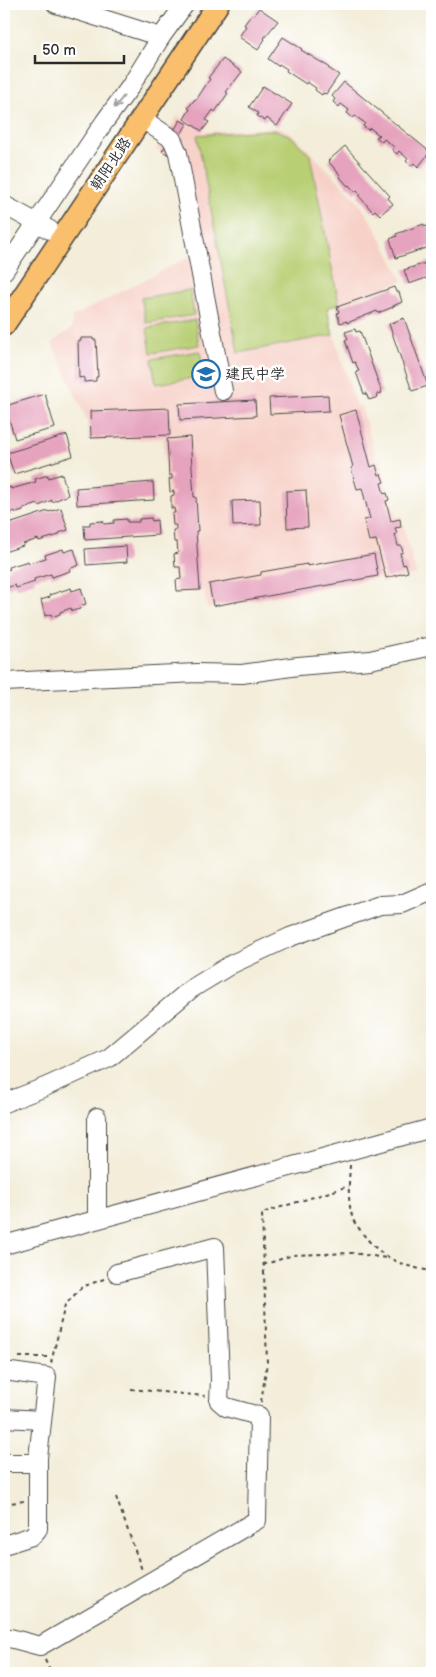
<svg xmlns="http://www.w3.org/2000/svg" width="436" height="1677" font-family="'Balsamiq Sans','LXGW WenKai TC',sans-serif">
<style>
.built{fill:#f7d1c8}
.green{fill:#b8cf73;stroke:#727d4f}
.building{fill:#e6a3be}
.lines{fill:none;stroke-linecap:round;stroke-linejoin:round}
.minor-casing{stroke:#494845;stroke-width:20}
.major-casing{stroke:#494845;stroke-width:24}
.path{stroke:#494845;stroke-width:2;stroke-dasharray:4 4;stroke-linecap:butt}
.minor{stroke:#fff;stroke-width:18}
.major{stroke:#f9bf6d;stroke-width:21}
.oneway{stroke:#a0a0a0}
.labels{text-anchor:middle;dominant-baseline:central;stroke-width:5;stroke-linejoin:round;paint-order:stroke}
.street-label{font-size:15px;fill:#2b2b2b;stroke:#fff}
.poi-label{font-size:15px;fill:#2b2b2b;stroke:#fff;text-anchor:start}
</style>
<rect width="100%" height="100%" fill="#fff"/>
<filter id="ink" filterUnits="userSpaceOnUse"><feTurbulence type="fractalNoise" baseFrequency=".02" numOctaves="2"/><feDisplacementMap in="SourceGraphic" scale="10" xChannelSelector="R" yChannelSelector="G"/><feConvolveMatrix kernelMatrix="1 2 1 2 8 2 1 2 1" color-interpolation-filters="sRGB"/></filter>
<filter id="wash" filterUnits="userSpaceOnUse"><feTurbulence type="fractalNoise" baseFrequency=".0096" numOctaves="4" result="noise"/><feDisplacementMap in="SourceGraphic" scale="20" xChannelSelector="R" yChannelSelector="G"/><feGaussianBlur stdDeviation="1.12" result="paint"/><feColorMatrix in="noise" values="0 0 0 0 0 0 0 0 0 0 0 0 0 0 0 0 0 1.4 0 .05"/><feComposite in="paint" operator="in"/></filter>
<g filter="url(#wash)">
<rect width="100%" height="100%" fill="#f3edd9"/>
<path class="built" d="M178 116 203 132 281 128 293 135 355 197 375 227 403 281 328 309 334 335 356 406 361 405 376 460 380 459 396 517 401 516 416 574 382 583 380 578 207 609 204 591 174 593 163 439 88 441 87 420 52 343 72 328V317L191 256 174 160 156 149Z"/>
<g class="green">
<path d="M266 130H276L291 136 310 155 339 304 327 308 333 335 238 353 197 135Z"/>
<path d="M190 290 194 315 146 323 141 298Z"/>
<path d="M195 320 199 345 151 353 147 328Z"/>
<path d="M200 351 204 376 156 384 152 359Z"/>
</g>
<g id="blocks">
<g class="building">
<path d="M259 8 278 21 264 38 265 39 258 50 239 37 246 26 244 25 251 15 253 16Z"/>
<path d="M283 37 302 49 301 50 329 67 328 68 339 75 326 94 323 93 322 95 315 90 316 88 307 82 306 84 286 71 287 69 279 64 278 66 268 59Z"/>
<path d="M223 59 242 72 226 92 228 93 215 112 213 110 206 120 209 122 202 131 184 119 190 109 188 108 195 99 196 100 210 79 208 78Z"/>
<path d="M344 82 430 152 418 167 414 163 411 166 406 161 408 159 399 151 397 154 392 150 394 147 384 139 382 142 376 137 379 135 370 128 368 130 363 126 365 123 355 116 353 118 347 113 349 110 341 104 339 107 333 102 335 99 332 96Z"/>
<path d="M263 86 292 104 277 126 267 118 265 121 257 116 258 113 249 107Z"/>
<path d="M180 120 187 124 169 155 162 151 166 145 163 143 173 127 175 129Z"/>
<path d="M345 146 390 196 388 198 393 204 380 215 375 210 373 212 359 196 361 194 357 190 355 192 349 185 348 186 340 177 341 176 328 161Z"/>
<path d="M424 224V227L430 225 432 231V246L396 258 390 239 397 236 396 234Z"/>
<path d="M432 261V276L409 284 404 270Z"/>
<path d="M394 287 396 292H399L402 302 393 306V307L378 313 377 311 347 323V321L340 323 337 313 339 312 337 307Z"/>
<path d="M404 318 428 386 412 391 389 324Z"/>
<path d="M355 329 356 332 360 331 382 393 377 394 378 397 369 400 366 393 364 394 356 372 359 371 355 362 353 363 345 340 348 339 345 332Z"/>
<path d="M81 338H93V340H96L98 377H96V381L84 382V377L79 378 78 341H81Z"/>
<path d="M45 394 55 428 15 439 5 406Z"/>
<path d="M328 395 329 411 270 414 269 398Z"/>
<path d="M255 400 256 416 180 420 179 404Z"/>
<path d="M169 408 170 435 91 438 90 411Z"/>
<path d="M356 410 371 467 376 465 379 475 381 474 384 482 381 483 384 494 387 493 389 500 386 501 391 521 400 519 401 527 395 528 397 534H395L398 546H401L403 552 400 553 403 565 406 564 408 572 386 578 376 540 369 541 364 520 370 519 362 488 357 489 351 468 353 467 339 415Z"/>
<path d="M67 435 73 456 14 474 7 453Z"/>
<path d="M190 437 194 497H196L198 531H196L200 590 177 591 176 580 181 579 180 567H175L174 554 178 553 177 542H174L173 530H176V525H173L172 513H175L174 508H171V496L174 495V491L170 492 169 479H172V475H169L167 439Z"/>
<path d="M62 474 68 495 52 502V500L39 506 38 504 23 509V511L16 513 15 511 10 513 11 515 4 517V489L11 487V489L36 482 35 479 48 475V478Z"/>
<path d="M153 482 154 500 77 505 76 488Z"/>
<path d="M306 490 308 527 287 528 286 491Z"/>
<path d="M260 500 261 525 233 526 232 501Z"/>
<path d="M61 508 68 530 59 533V535L39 541 38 539 23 544V546L4 552V524L12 522V523L48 511 49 512Z"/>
<path d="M151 518 152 521 157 520 158 535 85 540 84 525H90V522L103 521 104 524 114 523V520L127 519V522H139V519Z"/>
<path d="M126 546 127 562 86 565 85 549Z"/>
<path d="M63 549 64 552 74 549 79 565 69 569 70 571 52 577 51 574 34 579 35 582 16 588 15 585 6 588 4 582V571L10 569 9 567 28 561 29 563 46 558 45 555Z"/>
<path d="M374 554 378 576 213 606 209 584 261 575V572L307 564V566Z"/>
<path d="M71 588 72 591 81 588 86 604 79 606 80 609 72 611 71 608 60 612V614L52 617 51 614 45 616 41 600 50 597 49 595Z"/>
</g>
</g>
</g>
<g filter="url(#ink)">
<use href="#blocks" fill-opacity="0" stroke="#494845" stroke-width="1"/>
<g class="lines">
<defs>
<g id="minor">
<path d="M56 4 161 37"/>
<path d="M141 118 172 139 178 153 223 391"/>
<path d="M4 205 50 230"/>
<path d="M4 271 105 121 130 87 161 37 185 4"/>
<path d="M4 682 197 673 242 674 298 666 370 660 432 646"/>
<path d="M4 1103 45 1087 109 1058 191 989 232 964 290 937 380 905 402 904 432 891"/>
<path d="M97 1117V1219"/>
<path d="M4 1245 432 1128"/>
<path d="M4 1371 47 1377 38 1458V1529L32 1536 4 1545"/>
<path d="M4 1418 42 1420"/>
<path d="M4 1463H38"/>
<path d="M4 1639 10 1638 40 1646 257 1520 259 1416 226 1407 219 1401 220 1380 215 1247 117 1273"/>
</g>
<path id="major" d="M4 325 218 4"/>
</defs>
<use href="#minor" class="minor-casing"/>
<use href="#major" class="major-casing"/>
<g class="path">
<path d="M350 1165C349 1183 347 1201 353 1219 354 1223 358 1227 361 1231 379 1257 402 1267 432 1271"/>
<path d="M263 1265 293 1255 352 1253 386 1258"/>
<path d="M19 1357H51"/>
<path d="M51 1363 65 1305 82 1287 104 1279"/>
<path d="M131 1389 205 1396"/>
<path d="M261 1402 267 1363 262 1213 349 1186"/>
<path d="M116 1497 142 1570"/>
<path d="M4 1504 24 1501"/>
<path d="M45 1660 51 1673"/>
</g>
<use href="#minor" class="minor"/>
<use href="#major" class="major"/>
</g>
<defs><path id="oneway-shaft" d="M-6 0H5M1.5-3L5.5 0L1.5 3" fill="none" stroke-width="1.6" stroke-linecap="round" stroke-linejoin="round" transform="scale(1.25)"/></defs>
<use class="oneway" href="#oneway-shaft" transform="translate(119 102) rotate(128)"/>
</g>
<defs>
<symbol id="school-ring" viewBox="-11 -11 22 22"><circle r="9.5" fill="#fff" stroke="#1f6fb2" stroke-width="1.5"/><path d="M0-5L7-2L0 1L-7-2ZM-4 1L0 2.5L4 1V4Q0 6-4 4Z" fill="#1f6fb2"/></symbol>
</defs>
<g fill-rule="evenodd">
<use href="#school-ring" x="190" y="358" width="32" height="32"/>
</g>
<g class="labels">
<g class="street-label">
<text transform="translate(111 164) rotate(-56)">朝阳北路</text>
</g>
<g class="poi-label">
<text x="225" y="374">建民中学</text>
</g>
</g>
<rect width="436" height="1677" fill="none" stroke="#fff" stroke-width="20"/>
<path d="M35 55v8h89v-8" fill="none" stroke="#2b2b2b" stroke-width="2.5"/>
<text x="42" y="55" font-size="15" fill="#2b2b2b" stroke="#ffffff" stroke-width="4" paint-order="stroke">50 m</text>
</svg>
